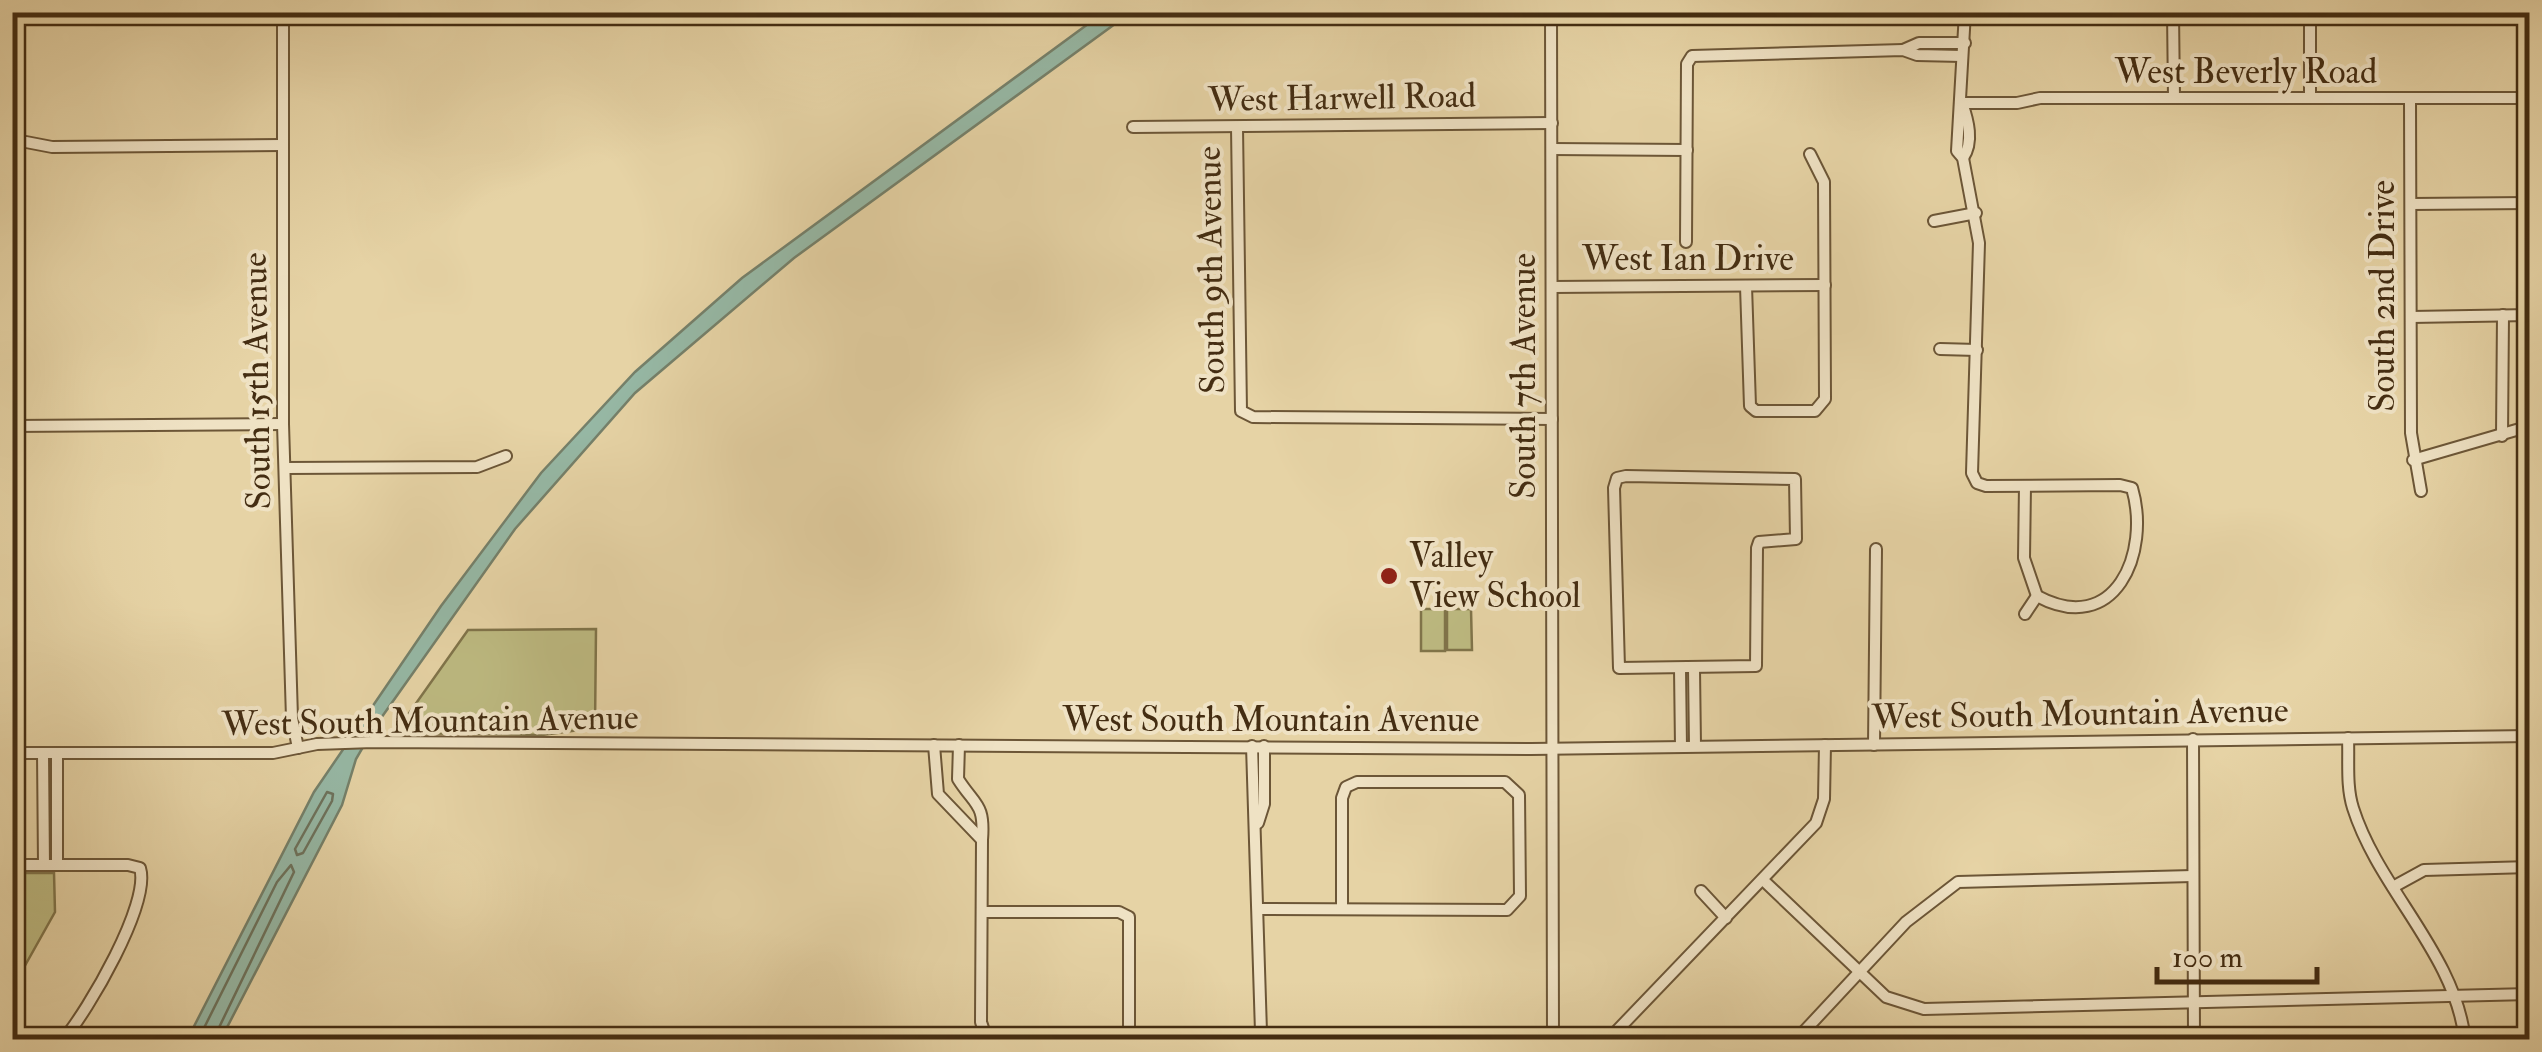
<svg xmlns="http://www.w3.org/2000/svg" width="2542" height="1052" font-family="'IM FELL Double Pica',serif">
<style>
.green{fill:#bdba81;stroke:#80744a;stroke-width:2.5}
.water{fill:#96b8a5;stroke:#75806a;stroke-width:2.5}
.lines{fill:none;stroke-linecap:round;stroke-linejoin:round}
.shore{stroke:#6d725c;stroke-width:2.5}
.minor-casing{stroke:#6c5637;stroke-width:14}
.minor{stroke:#efe2c4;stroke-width:10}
.poi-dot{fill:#8f2418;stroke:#efe2c4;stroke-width:4}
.labels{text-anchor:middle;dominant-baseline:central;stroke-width:8;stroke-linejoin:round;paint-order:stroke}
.street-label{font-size:35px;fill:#442d12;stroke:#efe2c4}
.poi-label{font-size:35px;fill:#442d12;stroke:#efe2c4;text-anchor:start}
</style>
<rect width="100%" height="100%" fill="#e6d3a5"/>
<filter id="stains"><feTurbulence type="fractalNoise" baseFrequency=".002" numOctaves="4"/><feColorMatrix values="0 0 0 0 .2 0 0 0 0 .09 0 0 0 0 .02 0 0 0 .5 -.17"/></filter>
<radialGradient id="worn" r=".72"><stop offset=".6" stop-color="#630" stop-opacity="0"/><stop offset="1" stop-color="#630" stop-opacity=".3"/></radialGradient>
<g class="green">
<rect x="1421" y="609" width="24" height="42"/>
<path d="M1447 609H1471L1472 650H1447Z"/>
<path d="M596 629 595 728 542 735 395 733 468 630Z"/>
<path d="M13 873H54L55 912 13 987Z"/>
</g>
<path class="water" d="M1103 13H1130L794 258 635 393 515 529 374 728 356 759 342 805 221 1039 187 1040 314 792 441 606 541 473 635 372 742 278Z"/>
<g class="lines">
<g class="shore">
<path d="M327 792 333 794 332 801 303 853 297 855 295 849Z"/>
<path d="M198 1040 277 882 291 865 294 872 213 1040"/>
</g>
<defs>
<g id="minor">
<path d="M283 12V424L292 718 298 748"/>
<path d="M1551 12 1553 1040"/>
<path d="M1965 12 1957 151 1963 158 1979 243 1972 473 1977 483 1986 486 2120 485 2132 488C2151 553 2115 638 2037 596"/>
<path d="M2173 12 2174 98"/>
<path d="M2310 12V97"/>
<path d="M1903 50 1919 43H1965"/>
<path d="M2410 100 2411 433 2421 491"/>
<path d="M1962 103H2017L2040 98H2530"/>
<path d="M1962 103C1968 120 1974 142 1963 158"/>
<path d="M1133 127 1552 123"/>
<path d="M1237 127 1241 411 1253 417 1552 419"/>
<path d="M26 142 52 147 282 145"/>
<path d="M1552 149 1687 150"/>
<path d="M2411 204 2530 203"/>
<path d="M1934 221 1976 213"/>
<path d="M1686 242 1687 64 1692 56 1903 50 1917 55 1962 56"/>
<path d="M1746 286 1750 406 1756 411H1815L1825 399 1824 182 1810 154"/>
<path d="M1552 287 1825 285"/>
<path d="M2411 317 2530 315"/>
<path d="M1940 349 1977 350"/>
<path d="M12 426 283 424"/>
<path d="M2502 436 2503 315"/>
<path d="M2413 460 2530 426"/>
<path d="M285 468 477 467 506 456"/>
<path d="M1626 476 1795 479 1796 539 1759 542 1757 548 1756 666 1619 668 1614 488 1617 478Z"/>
<path d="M2025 486 2024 558 2037 596"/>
<path d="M2025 614 2037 596"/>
<path d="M1680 669 1681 747"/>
<path d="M1694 669 1695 746"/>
<path d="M2348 738C2349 761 2346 786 2353 808 2379 890 2455 953 2465 1040"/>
<path d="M2193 739 2194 1040"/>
<path d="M934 745 938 794 982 840"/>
<path d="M959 745 958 779C975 806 985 803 982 840L981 1022 984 1031 995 1035 1118 1036 1129 1030V917L1119 912H982"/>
<path d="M1874 745 1876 549"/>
<path d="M1252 746 1261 1032 1273 1038 1553 1039"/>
<path d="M12 753H273L317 744 373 742 1531 749 2530 736"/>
<path d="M43 753 44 865"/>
<path d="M57 753V865"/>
<path d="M1258 823 1264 804V746"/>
<path d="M12 865H128L140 868C151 903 88 1011 63 1040"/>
<path d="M1763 880 1886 997 1924 1009 2530 994"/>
<path d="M2393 887 2424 870 2530 867"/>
<path d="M1701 891 1726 918"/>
<path d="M1258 909 1507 910 1520 896 1519 795 1505 782H1357L1346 787 1342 798V909"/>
<path d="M1608 1040 1816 823 1824 799 1825 745"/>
<path d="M1796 1040 1906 922 1958 882 2193 876"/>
</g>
</defs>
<use href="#minor" class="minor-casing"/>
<use href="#minor" class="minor"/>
</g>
<circle class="poi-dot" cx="1389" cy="576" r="10"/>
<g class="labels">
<g class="street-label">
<text x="2246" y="72">West Beverly Road</text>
<text transform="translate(1342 98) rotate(-1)">West Harwell Road</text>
<text x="1688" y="259">West Ian Drive</text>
<text transform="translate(1211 270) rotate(-91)">South 9th Avenue</text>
<text transform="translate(2383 296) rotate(-90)">South 2nd Drive</text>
<text transform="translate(1524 376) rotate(-90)">South 7th Avenue</text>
<text transform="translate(257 381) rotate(-91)">South 15th Avenue</text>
<text transform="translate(2080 714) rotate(-1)">West South Mountain Avenue</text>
<text x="1271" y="720">West South Mountain Avenue</text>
<text transform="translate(430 721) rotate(-1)">West South Mountain Avenue</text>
</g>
<g class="poi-label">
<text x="1409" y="556">Valley<tspan x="1409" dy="40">View School</tspan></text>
</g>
</g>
<rect width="2542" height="1052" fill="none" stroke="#e6d3a5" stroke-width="50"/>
<rect x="15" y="15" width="2512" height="1022" fill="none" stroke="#442d12" stroke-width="5"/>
<rect x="25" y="25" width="2492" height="1002" fill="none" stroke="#442d12" stroke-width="2.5"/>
<path d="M2157 967v15h160v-15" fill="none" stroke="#442d12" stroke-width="5"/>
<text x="2172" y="967" font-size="30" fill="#442d12" stroke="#efe2c4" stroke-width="8" paint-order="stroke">100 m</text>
<rect width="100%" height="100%" filter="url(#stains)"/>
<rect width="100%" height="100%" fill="url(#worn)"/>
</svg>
